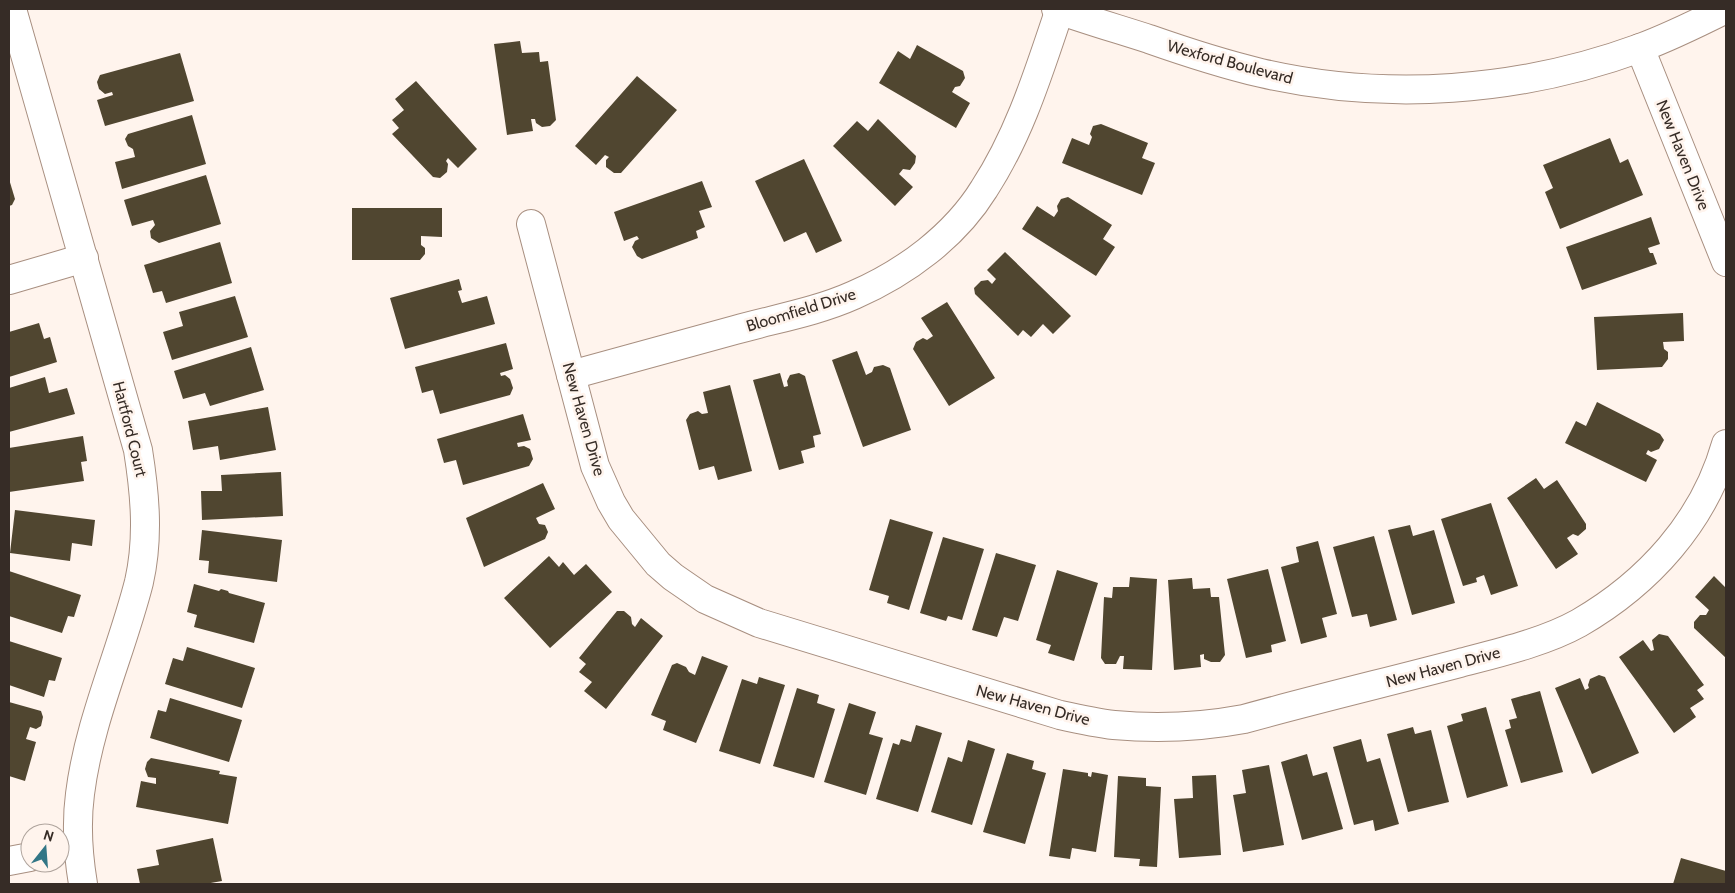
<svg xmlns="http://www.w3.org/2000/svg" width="1735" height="893" font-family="Cabin,sans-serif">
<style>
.building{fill:#504630}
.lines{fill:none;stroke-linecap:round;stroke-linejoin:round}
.street-casing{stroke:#a88f80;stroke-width:30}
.street{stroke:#fff;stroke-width:28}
.labels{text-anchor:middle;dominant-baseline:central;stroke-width:5;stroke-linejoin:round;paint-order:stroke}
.street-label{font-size:16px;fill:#362c26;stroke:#fff4ed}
</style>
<rect width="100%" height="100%" fill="#fff4ed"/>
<g class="building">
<path d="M520 41 522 53 539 52 540 62 548 61 556 120 550 126 542 127 536 123 535 119H531L533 131 507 135 494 44Z"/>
<path d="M917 45 963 71 965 78 960 86 955 87 952 92 970 103 956 128 879 83 898 51 910 59Z"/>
<path d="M180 53 194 101 105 126 97 100 113 95 112 92 105 94 99 89 97 82 100 75Z"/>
<path d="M637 76 677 110 621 173H614L606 167V160L609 157 605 155 596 165 575 146Z"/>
<path d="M416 81 477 149 458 168 448 158 446 161 448 164 447 172 440 178 433 177 392 134 399 128 392 120 404 110 395 99Z"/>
<path d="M192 115 206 164 122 189 115 162 135 157 133 149 128 146 125 139 128 134Z"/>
<path d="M878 119 916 156 915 163 910 170 903 169 899 174 913 187 895 206 833 146 857 121 868 131Z"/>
<path d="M1101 124 1148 143 1142 158 1155 163 1142 195 1062 163 1072 138 1089 145 1092 137 1090 134 1093 126Z"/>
<path d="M1610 138 1620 163 1628 159 1643 195 1560 229 1545 192 1553 188 1543 165Z"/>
<path d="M804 159 842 241 816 253 806 232 784 242 755 181Z"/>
<path d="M206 175 221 224 159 243 151 238 150 231 155 225 153 220 132 226 124 200Z"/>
<path d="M9 179 15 199 12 205 9 206Z"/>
<path d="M702 181 712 207 699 211 705 227 696 231 698 238 642 259 637 256 632 247 635 241 639 239 637 236 624 241 614 212Z"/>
<path d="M1068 197 1112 225 1103 239 1115 247 1096 276 1022 229 1037 206 1054 217 1058 211 1057 206 1061 199Z"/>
<path d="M352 208H442V237L421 236V245L425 248V254L420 260H352Z"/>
<path d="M1651 217 1660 244 1648 248 1650 253H1653L1657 264 1582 290 1566 247Z"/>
<path d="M220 242 232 283 166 303 162 291 153 293 144 265Z"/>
<path d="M1005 252 1071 316 1053 334 1043 324 1031 337 1023 330 1018 336 975 294 974 288 981 281 988 280 992 284 996 279 987 270Z"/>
<path d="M459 279 462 290 458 291 462 303 487 296 495 324 405 349 390 298Z"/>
<path d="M235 296 248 337 172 360 163 332 183 326 179 312Z"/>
<path d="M947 302 995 378 949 406 913 349 916 342 923 338 927 340 933 336 921 318Z"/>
<path d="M1683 313 1684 341 1663 342 1664 349 1668 352V359L1662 367 1597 370 1594 317Z"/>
<path d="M39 323 44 339 50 337 57 362 9 377V332Z"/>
<path d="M506 343 513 369 500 373 501 376 505 375 510 379 513 388 510 395 440 414 433 390 422 393 415 367Z"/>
<path d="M251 347 264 390 210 406 205 393 183 399 174 371Z"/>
<path d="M857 351 866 375 872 372 874 367 883 365 890 368 911 430 863 447 832 360Z"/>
<path d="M780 373 784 387 788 386 787 381 790 375 799 373 805 376 821 434 813 436 815 447 801 451 804 463 779 470 753 380Z"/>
<path d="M45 377 49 393 67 388 75 414 9 432V388Z"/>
<path d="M730 385 752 471 718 480 714 466 699 470 686 420 690 414 698 411 702 414 708 413 703 392Z"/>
<path d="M1597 402 1660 434 1664 440 1659 449 1651 452 1648 450 1646 454 1657 460 1646 482 1565 443 1576 421 1586 426Z"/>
<path d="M268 407 276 450 220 460 218 446 193 450 188 421Z"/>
<path d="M523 414 531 440 517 443 518 447 524 446 530 449 533 459 529 466 463 485 456 460 444 463 437 439Z"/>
<path d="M83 436 87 461 81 462 84 481 9 492V448Z"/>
<path d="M281 472 283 516 202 520 201 491H222L221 475Z"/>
<path d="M1536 478 1544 489 1557 480 1586 524V529L1578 536 1573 534 1567 538 1578 554 1556 569 1507 498Z"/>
<path d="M543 483 555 509 536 518 539 524 545 525 548 532 545 539 484 567 466 518Z"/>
<path d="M1491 503 1518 586 1491 595 1484 575 1476 578 1477 582 1463 586 1441 519Z"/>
<path d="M15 510 95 520 92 546 72 543 70 561 10 553Z"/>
<path d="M890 519 933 532 909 610 887 603 889 596 869 590Z"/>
<path d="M1410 525 1413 536 1434 530 1455 603 1412 615 1388 530Z"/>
<path d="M202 530 282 540 277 582 208 573 209 561 199 560Z"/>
<path d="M1374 536 1397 620 1370 627 1367 614 1352 617 1333 547Z"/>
<path d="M943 537 984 549 962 620 948 616 946 621 920 613Z"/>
<path d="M1318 541 1337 614 1322 618 1327 637 1301 644 1281 567 1299 562 1296 547Z"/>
<path d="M996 553 1036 565 1018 621 1004 617 997 637 972 630Z"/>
<path d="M549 556 559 567 563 562 574 575 586 564 612 592 550 648 504 598Z"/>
<path d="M1268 569 1286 641 1271 645 1272 652 1246 658 1227 579Z"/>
<path d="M1057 570 1098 583 1074 661 1048 653 1051 645 1036 640Z"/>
<path d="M9 571 81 595 74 617 68 616 62 633 9 616Z"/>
<path d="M1714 576 1726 588V658L1694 628V622L1700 615H1706L1709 610 1695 597Z"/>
<path d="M1130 577 1157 579 1152 670 1123 669 1124 656H1120L1116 664H1105L1101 658 1104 597 1112 598 1113 587H1129Z"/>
<path d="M1192 578 1193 589 1210 588 1211 597H1219L1225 655 1220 662H1211L1204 659V654L1200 655 1201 667 1174 670 1168 580Z"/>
<path d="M194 584 219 591 221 589 228 591 229 593 265 603 254 643 194 627 197 615 187 612Z"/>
<path d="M617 611H624L631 617 632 624 635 627 641 618 663 636 606 709 584 691 592 682 579 672 586 664 579 658Z"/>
<path d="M1659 634 1668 636 1704 685 1697 690 1704 699 1690 708 1696 717 1674 733 1619 657 1643 640 1651 651 1654 650 1652 640Z"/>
<path d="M9 641 62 658 55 681 49 680 44 697 9 685Z"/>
<path d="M187 647 255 668 242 708 165 684 173 658 183 661Z"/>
<path d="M702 656 728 666 696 743 663 730 666 721 651 715 672 665 677 663 686 667 689 672 695 675Z"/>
<path d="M1599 675 1605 677 1639 753 1592 774 1555 688 1580 678 1585 690 1589 688 1588 685 1590 679Z"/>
<path d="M759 677 785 685 760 764 719 751 742 679 757 684Z"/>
<path d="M797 688 819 695 817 703 835 709 814 778 773 766Z"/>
<path d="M1540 691 1563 772 1521 783 1505 730 1511 728 1509 720 1517 718 1511 699Z"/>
<path d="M170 698 242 720 229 762 150 738 158 710 166 712Z"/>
<path d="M9 702 41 711 43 717 41 726 36 729 30 727 26 739 36 742 25 781 9 776Z"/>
<path d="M849 703 876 712 869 734 883 738 866 795 824 782Z"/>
<path d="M1486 707 1508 786 1467 798 1447 726 1463 721 1461 714Z"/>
<path d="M916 725 942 733 918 812 876 799 893 743 899 745 901 739 911 742Z"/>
<path d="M1413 727 1415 734 1431 730 1449 802 1408 812 1387 734Z"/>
<path d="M1361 739 1367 762 1380 758 1399 824 1375 831 1373 820 1354 825 1333 747Z"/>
<path d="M968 740 995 749 972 825 931 812 948 757 962 762Z"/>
<path d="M1007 753 1034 761 1032 769 1046 773 1025 844 983 832Z"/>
<path d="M1307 754 1313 776 1327 772 1343 829 1302 840 1281 762Z"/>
<path d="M151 758 220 771 219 774 237 777 228 824 136 807 141 781 156 784V778L148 777 145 769 147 762Z"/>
<path d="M1269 765 1284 845 1243 852 1233 795 1246 793 1242 770Z"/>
<path d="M1063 769 1088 773V776L1091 777 1092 772 1108 775 1096 852 1072 848 1070 859 1049 856Z"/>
<path d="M1216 775 1221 855 1179 858 1174 799 1193 798 1192 776Z"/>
<path d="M1118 776 1146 778V786L1161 787 1157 867 1139 866 1140 859 1114 857Z"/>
<path d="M213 838 222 881 205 884H140L137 869 159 865 156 850Z"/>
<path d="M1681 858 1726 871V884H1673Z"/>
</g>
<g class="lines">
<defs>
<g id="street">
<path d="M12 9 138 450C145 494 149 538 139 582 121 653 89 721 80 794 76 824 78 854 83 884"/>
<path d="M1056 9C1087 20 1118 29 1149 39 1186 52 1223 64 1261 73 1386 102 1520 92 1640 48 1670 37 1698 23 1726 9"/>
<path d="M1640 48 1726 262"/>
<path d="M531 224 595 466 611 502 621 519 658 564 673 577 705 599 759 623 1060 715C1078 719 1096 723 1114 725 1157 729 1201 727 1244 719 1316 699 1388 682 1460 663 1498 653 1545 642 1579 623 1648 583 1704 522 1726 444"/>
<path d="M9 280 84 258"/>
<path d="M571 375C625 360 680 345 735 330 774 319 816 312 854 295 905 273 955 236 984 189 1020 134 1039 71 1060 9"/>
<path d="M9 861 30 857"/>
</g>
</defs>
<use href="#street" class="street-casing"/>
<use href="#street" class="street"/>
</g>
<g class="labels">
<g class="street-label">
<text transform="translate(1230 62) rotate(15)">Wexford Boulevard</text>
<text transform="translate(1683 155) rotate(68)">New Haven Drive</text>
<text transform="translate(801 310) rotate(-17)">Bloomfield Drive</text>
<text transform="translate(584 419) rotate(74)">New Haven Drive</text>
<text transform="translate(130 429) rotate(76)">Hartford Court</text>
<text transform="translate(1443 667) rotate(-15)">New Haven Drive</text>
<text transform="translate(1033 705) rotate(15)">New Haven Drive</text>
</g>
</g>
<rect width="1735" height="893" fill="none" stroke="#362c26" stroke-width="20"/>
<g transform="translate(45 848) rotate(17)"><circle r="24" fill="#fff4ed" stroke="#afa49d"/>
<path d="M0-4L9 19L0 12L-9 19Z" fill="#327686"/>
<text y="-8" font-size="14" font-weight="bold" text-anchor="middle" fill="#362c26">N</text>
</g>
</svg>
